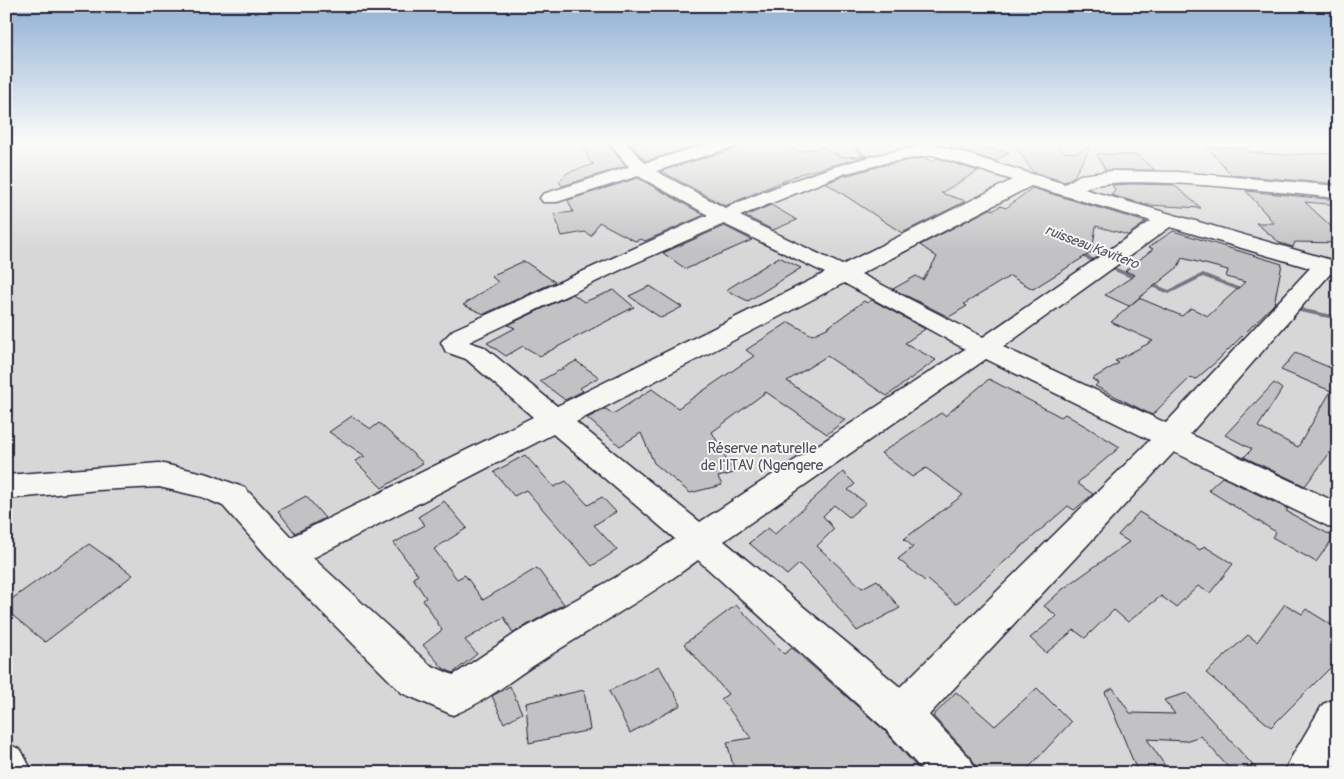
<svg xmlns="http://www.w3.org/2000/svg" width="1344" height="779" font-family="Pangolin,sans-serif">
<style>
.green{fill:#d7d7d7;stroke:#7c7c89}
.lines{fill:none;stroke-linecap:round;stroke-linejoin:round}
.stream{fill:#757583;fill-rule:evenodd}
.building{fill:#c2c2c4;stroke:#22223b;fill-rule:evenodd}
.street-casing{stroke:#22223b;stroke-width:3}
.street{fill:#f6f6f2;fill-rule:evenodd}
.labels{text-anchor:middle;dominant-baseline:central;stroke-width:4;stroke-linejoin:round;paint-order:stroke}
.far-water-label{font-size:14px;font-style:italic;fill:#535365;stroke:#f6f6f2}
.park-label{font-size:15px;fill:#4f4f62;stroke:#f6f6f2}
</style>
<rect width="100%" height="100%" fill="#f6f6f2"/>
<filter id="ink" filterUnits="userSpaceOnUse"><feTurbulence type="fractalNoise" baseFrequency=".02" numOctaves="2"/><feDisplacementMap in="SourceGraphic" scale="10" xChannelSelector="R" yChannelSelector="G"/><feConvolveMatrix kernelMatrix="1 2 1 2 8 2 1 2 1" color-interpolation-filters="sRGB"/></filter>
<g filter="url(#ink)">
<rect class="green" x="6" y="142" width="1332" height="631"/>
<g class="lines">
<g class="stream">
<path d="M850 142H854L869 159 886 173V175H882L865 161Z"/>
<path d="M938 205 984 219 985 220 982 222 936 208 935 207Z"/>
<path d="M1076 251 1169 290 1203 273 1250 292 1247 294 1245 293 1203 277 1169 294 1074 254V252Z"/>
<path d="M1265 297 1294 307 1338 316V320L1290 310 1263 300 1262 299 1263 298Z"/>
</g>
</g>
<g class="building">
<path d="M582 142H606L626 166 562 186 559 181 567 173 594 164 590 162Z"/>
<path d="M628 142H707L646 161Z"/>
<path d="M740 142H783L797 152 823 147 841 157 867 156 800 174 725 206 661 171 737 148Z"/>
<path d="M1013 142H1055L1063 152 1078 153 1094 142 1074 176 1065 182 1033 172Z"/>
<path d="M954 143 1010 152 995 161 950 147Z"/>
<path d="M1207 147 1245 148 1250 152 1286 155 1338 153V184L1232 175Z"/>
<path d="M1097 154 1137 155 1155 170H1105Z"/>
<path d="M925 158 933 162 937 158 978 171 941 193 966 201 902 233 826 183 844 176 889 164Z"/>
<path d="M638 178 704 215 645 241 641 239 635 241 599 222 591 236 585 232 562 236 554 214 573 212 568 200Z"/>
<path d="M1130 184 1174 185 1201 208 1148 205 1110 195 1115 190 1112 185Z"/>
<path d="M1032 188 1146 222 1128 235 1096 226 1092 252 1033 289 1010 276 964 304 967 306 949 317 893 289 916 276 923 280 937 257 920 245 990 209 994 210 1000 206 1006 208Z"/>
<path d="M1246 191 1338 200V205L1305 202 1338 233V243L1295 242 1293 247 1280 243 1256 223H1274Z"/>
<path d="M771 205 797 220 773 230 745 216Z"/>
<path d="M724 226 752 240 686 269 663 253Z"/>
<path d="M1173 231 1282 264 1274 304 1217 361 1196 379 1191 377 1152 415 1095 386 1098 383 1092 379 1119 363 1115 361 1153 341 1111 322 1139 298 1129 306 1105 295 1135 275 1125 271 1153 249 1149 247ZM1182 258 1228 270 1226 277 1245 282 1208 316 1191 308 1182 316 1139 298 1178 267Z"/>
<path d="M779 257 801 268 748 301 726 290Z"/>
<path d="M524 261 555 282 484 314 463 305 498 282 491 276Z"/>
<path d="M650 286 682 307 661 318 629 296Z"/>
<path d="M614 290 634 307 540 356 523 346 506 356 487 343 515 328 508 325 573 294 584 302Z"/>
<path d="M872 300 925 329 905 343 936 360 887 396 827 356 787 381 845 420 827 434 766 392 712 432 734 473 718 477 722 485 690 493 654 463 641 433 620 446 587 418 606 409 613 414 652 389 678 408 754 356 746 350 789 322 812 335 827 328 864 301 867 303Z"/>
<path d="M1295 353 1338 371V442L1305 486 1244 457 1252 449 1225 435 1274 383 1282 389 1258 427 1298 447 1331 391 1281 370Z"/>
<path d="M576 361 599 377 580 388 583 391 565 400 540 381Z"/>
<path d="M989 379 1061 417 1065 414 1120 447 1077 483 1093 494 1092 495 1074 510 1068 506 956 604 927 579 925 581 898 559 913 547 904 539 963 495 926 468 912 477 881 453 941 413 945 416Z"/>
<path d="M352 416 371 429 379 423 423 463 382 488 355 461 365 456 329 432Z"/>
<path d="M525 455 554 487 566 481 588 505 602 497 616 512 594 525 617 550 592 566 526 490 514 496 494 472Z"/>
<path d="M843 472 855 484 848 490 866 503 849 517 834 505 823 516 834 529 817 546 862 588 877 580 900 608 857 631 823 588 799 564 787 575 749 543 768 528 775 534Z"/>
<path d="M1222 477 1288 509 1286 511 1334 537 1316 562 1272 537 1276 532 1208 490Z"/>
<path d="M306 496 325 518 295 533 278 511Z"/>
<path d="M444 501 467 528 434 549 457 579 465 575 483 600 537 568 564 604 513 633 504 617 465 640 477 654 453 673 443 668 423 645 442 630 423 600 426 598 413 578 418 575 394 543 425 525 418 517Z"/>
<path d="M1139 512 1200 550 1204 546 1233 564 1210 593 1198 586 1176 607 1161 596 1128 622 1114 610 1085 638 1074 630 1046 653 1030 638 1057 616 1044 606 1063 589 1129 542 1118 535Z"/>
<path d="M89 544 133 575 45 642 6 610V603Z"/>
<path d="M1285 604 1302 614 1306 609 1338 629V660L1271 727 1206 673 1248 635 1257 642Z"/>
<path d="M736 605 784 654 792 648 885 731 922 773H735L727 742 751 738 721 699 728 694 684 644Z"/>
<path d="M659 666 681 705 630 733 609 691Z"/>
<path d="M510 686 522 713 504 723 492 696Z"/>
<path d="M1037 688 1071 722 1024 773H979L971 757 933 716 956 692 995 726Z"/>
<path d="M1113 688 1130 713 1175 714 1164 700 1187 693 1260 773H1233L1201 736 1185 741 1147 739 1170 773H1138L1105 692Z"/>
<path d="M584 690 590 730 529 743 526 703Z"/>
</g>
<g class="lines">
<defs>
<g id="street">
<path d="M608 142H626L645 163 713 142H738L736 146 656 171 725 208C788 181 850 158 918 147L914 142H933L940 146 1065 184 1080 175 1112 171 1178 172 1338 186V198C1293 194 1114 171 1084 189L1338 262V276L1330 274 1190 434 1338 503V531L1174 452 929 715 970 758 977 773H925L886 730 698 560C649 597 595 626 544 659 511 679 490 700 453 715L402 693 275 565 223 506 202 497 159 487 98 490 6 499V475L159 463 208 474 245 488 291 537 533 417 466 359 446 352 441 342 453 330 708 215 638 176 557 202H543L540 198 543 194 629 167ZM933 155 1012 180 842 265 740 216 843 174 889 162ZM1031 186 1151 221 983 337 861 274ZM724 224 825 273 557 406 484 347 469 342 633 264ZM1170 227 1310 268 1166 423 1003 347ZM844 283 965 349 700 522 576 422ZM986 359 1150 440 900 687 724 541ZM553 434 675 539 625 572 516 633 460 671 453 675 430 665 313 558Z"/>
<path d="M1338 698V760L1330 773H1284L1291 758 1323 704Z"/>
<path d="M6 743 21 750 33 773H6Z"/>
</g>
</defs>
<use href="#street" class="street-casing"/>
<use href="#street" class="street"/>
</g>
</g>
<linearGradient id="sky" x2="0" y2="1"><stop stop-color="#90b1d3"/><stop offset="0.57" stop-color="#fbfbf9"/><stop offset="1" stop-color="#fbfbf9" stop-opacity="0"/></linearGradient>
<rect width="1344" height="251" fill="url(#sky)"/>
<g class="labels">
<g class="far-water-label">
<text transform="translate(1092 247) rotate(21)">ruisseau Kavitero</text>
</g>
<g class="park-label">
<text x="762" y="448">Réserve naturelle<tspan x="762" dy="17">de l'ITAV (Ngengere</tspan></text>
</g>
</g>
<rect width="1344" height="779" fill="none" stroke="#f6f6f2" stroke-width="25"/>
<rect x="12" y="12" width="1319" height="754" fill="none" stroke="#22223b" stroke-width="2" filter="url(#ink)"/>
</svg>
